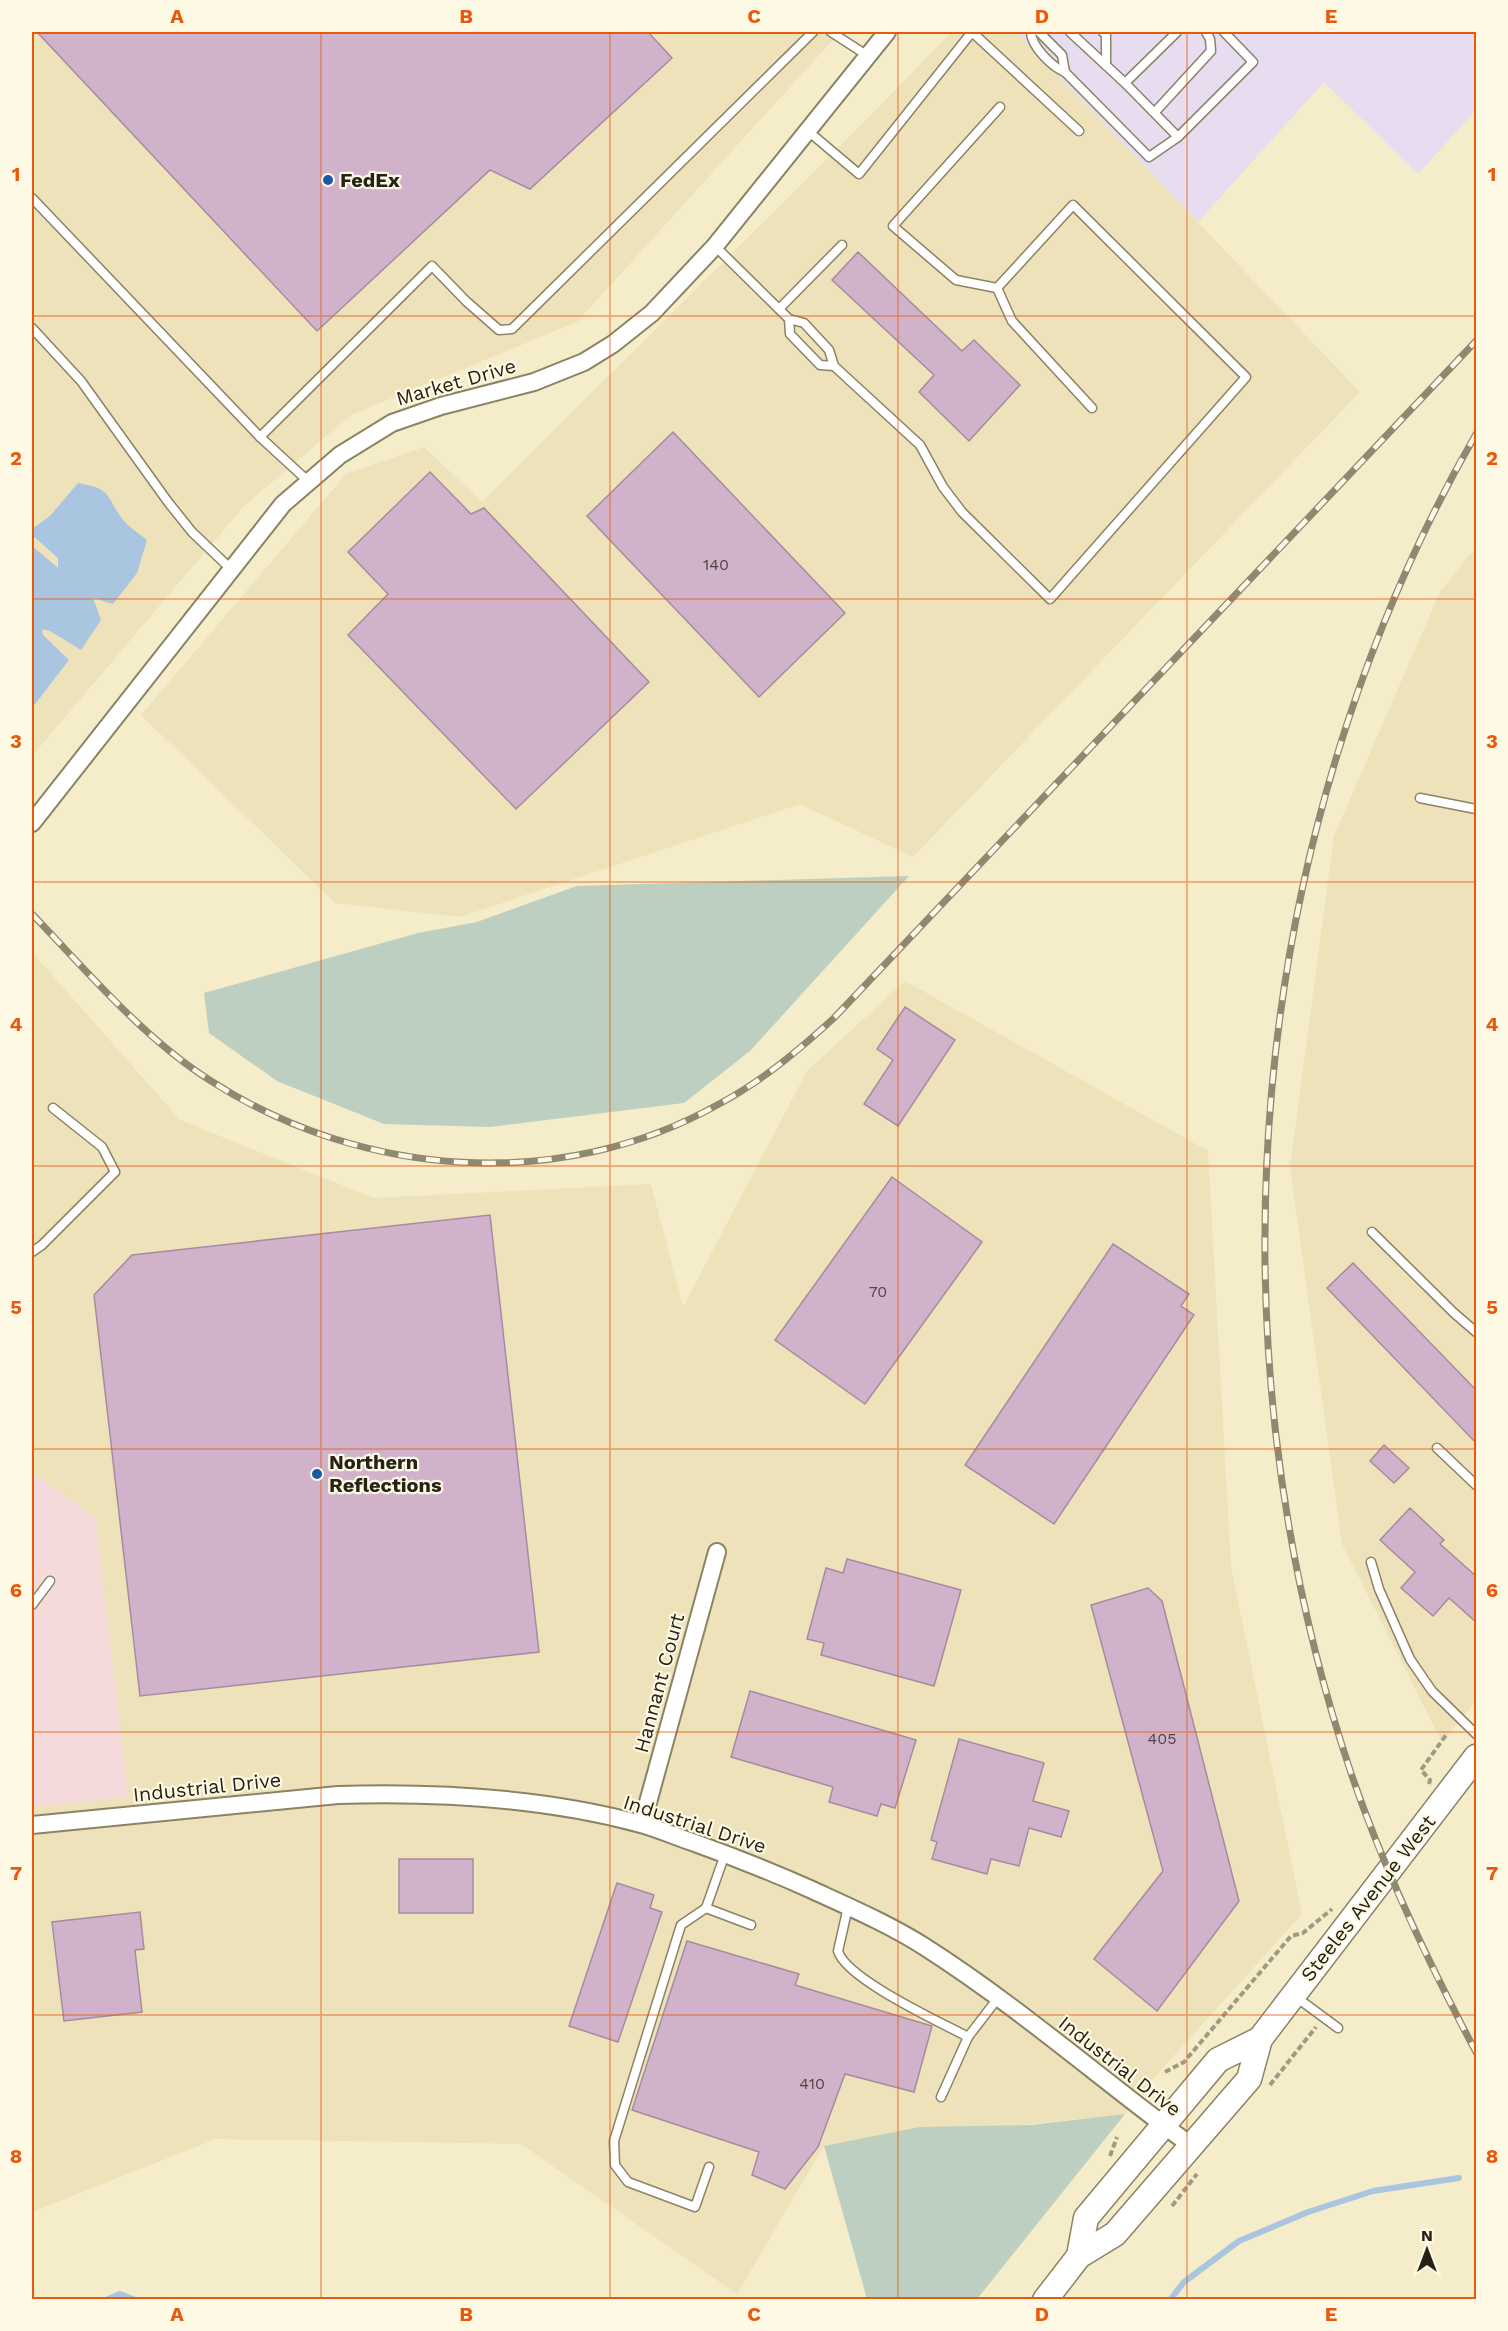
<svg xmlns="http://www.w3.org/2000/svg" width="1508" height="2331" font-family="'Work Sans',sans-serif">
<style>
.commercial{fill:#e8dcf0}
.built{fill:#ede2b9}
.education{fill:#f5dadc}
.green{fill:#bccfc0}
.water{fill:#a9c5df}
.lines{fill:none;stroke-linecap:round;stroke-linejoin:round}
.stream{stroke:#a9c5df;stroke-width:6}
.building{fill:#d0b3ca;stroke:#a68ba0;stroke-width:1.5}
.service-casing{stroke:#8b8364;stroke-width:11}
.minor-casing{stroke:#8b8364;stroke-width:20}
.secondary-casing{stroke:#8b8364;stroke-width:27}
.path{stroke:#a19a81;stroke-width:4;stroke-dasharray:6 3;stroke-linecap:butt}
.service{stroke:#fff;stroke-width:8}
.minor{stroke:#fff;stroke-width:16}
.secondary{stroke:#fff;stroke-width:24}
.rail-casing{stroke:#908972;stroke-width:7}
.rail{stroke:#fef9e5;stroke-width:4.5;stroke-dasharray:14;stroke-linecap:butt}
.grid{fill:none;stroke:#e8590c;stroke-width:1.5;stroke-opacity:0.55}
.poi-dot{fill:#1958a9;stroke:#fef9e5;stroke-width:2}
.labels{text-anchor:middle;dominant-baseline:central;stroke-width:4.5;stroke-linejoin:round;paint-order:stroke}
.number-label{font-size:16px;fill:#504643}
.poi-label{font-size:20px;font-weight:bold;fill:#262216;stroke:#fef9e5;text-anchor:start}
.street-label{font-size:20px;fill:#262216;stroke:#fef9e5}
.neatline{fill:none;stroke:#e8590c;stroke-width:2}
.grid-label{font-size:20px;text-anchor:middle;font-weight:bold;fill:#e8590c}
</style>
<rect width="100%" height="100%" fill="#f5ecca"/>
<path class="commercial" d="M1016 32H1476V110L1418 174 1324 82 1198 222Z"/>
<g class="built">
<path d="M32 32H840L577 322 351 415 244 506 32 756Z"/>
<path d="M952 32H1016L1360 392 913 857 800 804 460 917 335 903 141 715 346 474 424 447 482 502 855 131Z"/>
<path d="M1476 547V1701L1442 1742 1342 1544 1290 1167 1334 836 1440 592Z"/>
<path d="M32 952 180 1120 374 1198 651 1184 683 1307 807 1071 905 981 1208 1151 1231 1567 1302 1914 1160 2071 1125 2114 824 2146 737 2294 521 2144 216 2139 32 2212Z"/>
</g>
<path class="education" d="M32 1472 96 1519 128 1797 32 1807Z"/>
<g class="green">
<path d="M909 876 750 1051 684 1103 490 1127 384 1124 277 1081 209 1033 204 993 418 933 477 922 577 886Z"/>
<path d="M1125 2114 977 2299H867L824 2146 920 2127 1031 2125Z"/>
</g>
<path class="water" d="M78 483C114 489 105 497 124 521 130 528 140 534 147 540L137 573 113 604 93 598 101 620 81 650 50 631 42 629 43 635 69 660 32 708V546L58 568V558L32 535V529L50 516Z"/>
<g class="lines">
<g class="stream">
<path d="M106 2300 120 2294 135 2300"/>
<path d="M1170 2300 1184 2282 1239 2241 1308 2212 1373 2191 1459 2178"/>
</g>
</g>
<g class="building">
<path d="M37 32H648L672 58 530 189 490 170 317 331Z"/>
<path d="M858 252 962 351 974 340 1020 385 969 441 919 392 934 375 832 280Z"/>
<path d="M673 432 845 613 759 697 587 516Z"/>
<path d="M430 472 471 514 484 508 649 682 516 809 348 635 388 594 348 552Z"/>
<path d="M905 1007 955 1040 898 1126 864 1104 893 1060 877 1049Z"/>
<path d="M892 1177 982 1242 865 1404 775 1340Z"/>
<path d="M490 1215 539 1652 140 1696 94 1295 132 1255Z"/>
<path d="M1113 1244 1189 1294 1181 1306 1194 1315 1054 1524 965 1465Z"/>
<path d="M1353 1263 1476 1390V1443L1327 1288Z"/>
<path d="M1384 1445 1409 1468 1394 1483 1370 1461Z"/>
<path d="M1410 1508 1444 1540 1440 1544 1476 1576V1622L1449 1598 1433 1616 1401 1588 1415 1572 1380 1540Z"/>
<path d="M847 1559 961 1590 934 1686 821 1655 824 1643 807 1639 826 1568 843 1573Z"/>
<path d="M1148 1588 1162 1601 1239 1901 1157 2011 1094 1959 1163 1871 1091 1605Z"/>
<path d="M750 1691 916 1740 895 1808 881 1804 877 1816 829 1802 833 1787 731 1757Z"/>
<path d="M959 1739 1044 1763 1033 1801 1069 1811 1061 1837 1029 1828 1019 1866 991 1859 987 1874 932 1859 937 1842 931 1840Z"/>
<rect x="399" y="1859" width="74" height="54"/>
<path d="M617 1883 654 1895 650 1908 662 1912 618 2042 569 2026Z"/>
<path d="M140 1912 144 1949 135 1950 142 2012 64 2021 52 1922Z"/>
<path d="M687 1941 799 1974 795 1985 932 2026 914 2092 845 2074 818 2147 785 2189 752 2175 759 2152 632 2110Z"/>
</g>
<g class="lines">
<defs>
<g id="service">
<path d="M831 32 868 56"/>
<path d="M1031 32C1031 46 1052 67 1065 72L1149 157 1178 137"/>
<path d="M1039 32 1062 55 1065 72"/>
<path d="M1070 32 1125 83 1177 32"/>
<path d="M1103 32 1106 35V65"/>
<path d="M1125 83 1178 137 1253 62 1224 32"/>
<path d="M1155 112 1211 51 1210 39 1206 32"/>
<path d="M808 131 859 174 972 32 1079 131"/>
<path d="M32 198 260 437 309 482"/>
<path d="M715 246 789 319 804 323 829 350 834 366 920 445 943 487 962 512 1050 599 1246 377 1073 205 997 288"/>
<path d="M997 288 956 280 893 226 1000 107"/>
<path d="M997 288 1012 321 1092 408"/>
<path d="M779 309 842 245"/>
<path d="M789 319 790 334 820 365 834 366"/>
<path d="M32 328 81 381 168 502 192 532 232 570"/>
<path d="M260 437 432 266 467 302 499 330 512 329 813 32"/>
<path d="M1420 798 1476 809"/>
<path d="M1372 1232 1454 1313 1476 1332"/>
<path d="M32 1252 42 1245 115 1172 102 1147 53 1108"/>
<path d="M1437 1448 1476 1485"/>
<path d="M1371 1562 1379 1589 1410 1659 1432 1691 1476 1734"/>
<path d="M32 1605 50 1581"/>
<path d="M848 1907 838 1951C846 1979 940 2022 968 2037L998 1998"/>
<path d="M706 1908 751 1925"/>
<path d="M1296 1997 1338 2028"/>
<path d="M941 2097 968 2037"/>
<path d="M709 2167 695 2207 628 2182 615 2165 614 2141 681 1925 706 1908 725 1854"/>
</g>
<g id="minor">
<path d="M32 823 283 504 340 455 392 423 441 406 534 382 584 362 613 344 652 313 715 246 887 32"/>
<path d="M642 1824 717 1552"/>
<path d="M32 1825 338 1795C438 1792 545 1798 641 1824 659 1829 677 1837 695 1843 734 1857 772 1872 810 1889 847 1906 891 1925 925 1947 1019 2007 1103 2081 1193 2147"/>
</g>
<g id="secondary">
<path d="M1079 2256 1086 2218 1218 2060 1260 2039"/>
<path d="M1045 2300 1079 2256 1115 2234 1249 2079 1260 2039 1476 1757"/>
</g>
</defs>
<use href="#service" class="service-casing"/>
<use href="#minor" class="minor-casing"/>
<use href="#secondary" class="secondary-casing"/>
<g class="path">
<path d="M1429 1784 1430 1780 1421 1770 1446 1735"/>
<path d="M1165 2072 1184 2062 1291 1936 1303 1933 1332 1909"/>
<path d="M1270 2085 1316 2027"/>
<path d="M1110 2156 1117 2137"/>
<path d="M1172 2206 1197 2174"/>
</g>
<use href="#service" class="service"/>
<use href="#minor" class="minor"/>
<use href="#secondary" class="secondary"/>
<defs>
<g id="rail">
<path d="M1476 434C1245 835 1204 1336 1351 1773 1384 1870 1428 1962 1476 2052"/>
<path d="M32 914C88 972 143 1038 211 1081 362 1178 561 1193 719 1104 762 1081 798 1051 834 1018L1476 341"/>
</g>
</defs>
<use href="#rail" class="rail-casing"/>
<use href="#rail" class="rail"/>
</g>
<path class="grid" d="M321 32V2300M610 32V2300M898 32V2300M1187 32V2300M32 316H1476M32 599H1476M32 882H1476M32 1166H1476M32 1449H1476M32 1732H1476M32 2015H1476"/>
<g class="poi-dot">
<circle cx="328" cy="180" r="6"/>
<circle cx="317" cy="1474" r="6"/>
</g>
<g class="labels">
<g class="number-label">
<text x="716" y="564">140</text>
<text x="878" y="1291">70</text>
<text x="1162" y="1738">405</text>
<text x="812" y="2083">410</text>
</g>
<g class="poi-label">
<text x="340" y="180">FedEx</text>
<text x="329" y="1462">Northern<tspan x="329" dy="23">Reflections</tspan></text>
</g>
<g class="street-label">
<text transform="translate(456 382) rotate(-16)">Market Drive</text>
<text transform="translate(659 1683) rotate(-75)">Hannant Court</text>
<text transform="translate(207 1787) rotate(-6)">Industrial Drive</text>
<text transform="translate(695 1824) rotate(18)">Industrial Drive</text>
<text transform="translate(1368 1898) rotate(-52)">Steeles Avenue West</text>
<text transform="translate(1120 2066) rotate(38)">Industrial Drive</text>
</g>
</g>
<rect width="1508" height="2331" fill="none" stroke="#fef9e5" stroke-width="66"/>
<g transform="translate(1427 2250)" stroke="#fef9e5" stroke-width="4.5" paint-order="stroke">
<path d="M0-4.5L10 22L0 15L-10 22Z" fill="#262216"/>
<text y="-9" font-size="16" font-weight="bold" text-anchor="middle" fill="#262216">N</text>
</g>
<rect x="33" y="33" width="1442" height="2265" class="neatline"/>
<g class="grid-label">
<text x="177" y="23">A</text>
<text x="466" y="23">B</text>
<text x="754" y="23">C</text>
<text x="1042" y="23">D</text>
<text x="1331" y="23">E</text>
<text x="16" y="181">1</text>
<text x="1492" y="181">1</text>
<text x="16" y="465">2</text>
<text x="1492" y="465">2</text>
<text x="16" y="748">3</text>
<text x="1492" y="748">3</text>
<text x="16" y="1031">4</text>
<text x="1492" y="1031">4</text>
<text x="16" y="1314">5</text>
<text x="1492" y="1314">5</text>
<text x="16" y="1597">6</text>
<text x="1492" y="1597">6</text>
<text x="16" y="1880">7</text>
<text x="1492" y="1880">7</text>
<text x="16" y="2163">8</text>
<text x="1492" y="2163">8</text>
<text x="177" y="2321">A</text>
<text x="466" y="2321">B</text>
<text x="754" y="2321">C</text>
<text x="1042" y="2321">D</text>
<text x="1331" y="2321">E</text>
</g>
</svg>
